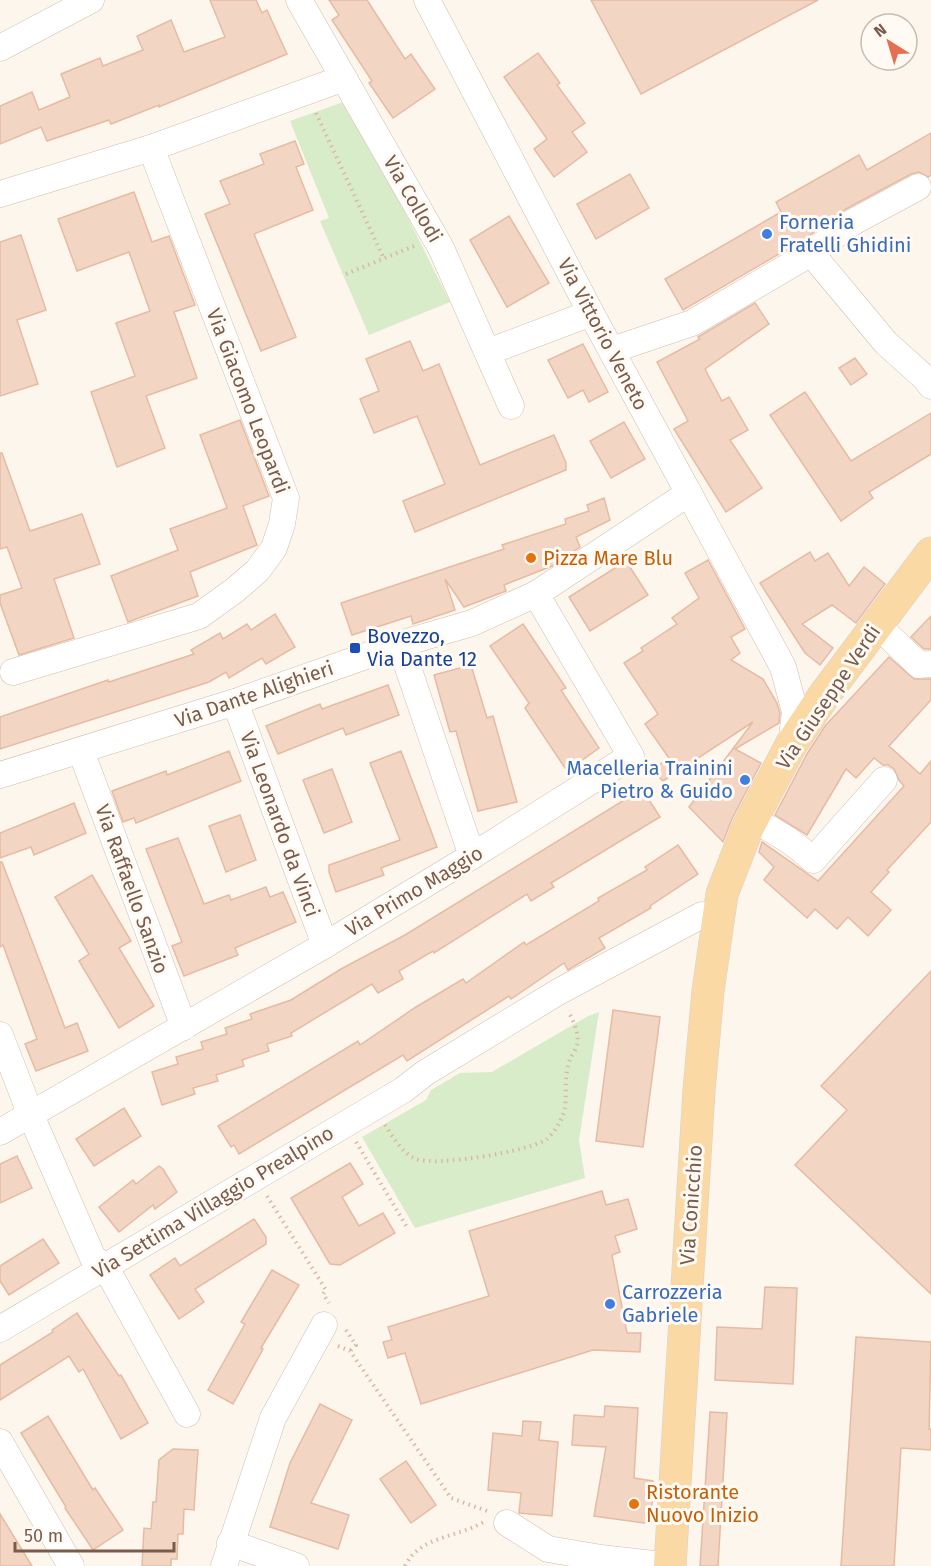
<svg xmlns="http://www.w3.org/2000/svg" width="931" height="1566" font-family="'Fira Sans',sans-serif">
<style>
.green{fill:#d8ecc9}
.building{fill:#f3d5c3;stroke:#e6bba3;stroke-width:1.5}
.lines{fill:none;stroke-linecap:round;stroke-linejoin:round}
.minor-casing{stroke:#d1beb0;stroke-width:27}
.major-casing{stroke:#dad1cd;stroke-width:33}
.path{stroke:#d9b8a5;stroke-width:4;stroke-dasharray:1.5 4.5;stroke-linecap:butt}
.minor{stroke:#fff;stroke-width:26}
.major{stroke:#fbd9a5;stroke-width:32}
.shop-dot{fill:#3f7fe0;stroke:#fffaf3;stroke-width:2}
.food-dot{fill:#e8710a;stroke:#fffaf3;stroke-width:2}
.transit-dot{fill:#1a4fb4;stroke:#fffaf3;stroke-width:2}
.labels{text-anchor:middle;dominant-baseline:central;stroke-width:6;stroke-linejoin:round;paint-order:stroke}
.street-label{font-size:20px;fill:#7a5c4d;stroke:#fffaf3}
.shop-label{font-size:20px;fill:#366cbe;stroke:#fffaf3;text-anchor:start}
.food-label{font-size:20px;fill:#c56008;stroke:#fffaf3;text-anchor:start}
.transit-label{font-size:20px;fill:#164399;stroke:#fffaf3;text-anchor:start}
</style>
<rect width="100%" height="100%" fill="#fdf6ec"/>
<g class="green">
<path d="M349 100 450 302 369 335 320 221 329 218 290 121Z"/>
<path d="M599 1012 579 1140 585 1178 415 1228 362 1137 426 1100 431 1090 460 1073 492 1072 588 1016Z"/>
</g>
<g class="building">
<path d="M210 0H256L262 13 267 10 287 54 159 107V105L111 124 109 120 47 141 41 127 0 144V106L32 92 39 110 70 97 61 74 100 58 103 66 143 50 137 36 171 20 184 52 225 37Z"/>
<path d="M329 0H367L405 59 411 54 435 89 393 118 369 83 372 81 332 20 339 15Z"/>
<path d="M591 0H818L641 94Z"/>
<path d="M538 53 560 83 557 85 585 123 572 132 587 152 554 177 534 149 547 139 504 77Z"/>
<path d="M931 133V175L928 177 919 172 911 174 846 209 803 240 683 310 665 279 781 212 776 202 859 155 867 170Z"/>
<path d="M295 141 304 164 296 167 313 210 254 234 296 337 261 351 205 214 230 204 220 181 264 164 260 154Z"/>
<path d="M630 174 649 208 596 239 577 204Z"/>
<path d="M134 192 152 242 169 236 195 305 174 312 197 378 146 396 165 448 117 467 91 392 135 376 116 323 150 311 129 252 77 271 58 219Z"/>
<path d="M509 216 549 283 507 307 470 240Z"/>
<path d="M21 235 46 310 17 320 38 384 0 396V242Z"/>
<path d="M755 303 769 324 705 369 722 401 729 397 748 430 730 440 762 488 726 512 674 429 688 421 657 362 700 339 698 337Z"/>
<path d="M410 341 423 371 439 364 480 465 554 435 566 463V470L415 532 403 501 445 484 417 416 374 433 360 399 379 391 366 359Z"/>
<path d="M583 344 608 392 589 402 583 390 568 398 548 360Z"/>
<path d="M855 358 867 374 851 385 839 368Z"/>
<path d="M805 392 851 461 931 413V454L869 492 873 498 841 521 770 415Z"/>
<path d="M240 420 269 496 243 506 257 545 190 572 198 596 128 622 111 576 178 550 170 529 227 508 200 435Z"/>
<path d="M624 422 645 459 611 478 590 441Z"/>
<path d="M0 453H2L30 531 82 514 100 564 54 579 74 638 19 655 0 603V595L22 588 7 547 0 549Z"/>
<path d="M604 498 610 520 576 537 580 547 552 566 504 585 506 591 464 607 445 579 455 610 413 624 411 616 352 635 341 603 504 549 502 545 566 524 565 519 589 511 587 505Z"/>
<path d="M810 552 815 561 828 553 849 586 864 567 885 584 856 623 832 605 802 624 833 648 820 665 805 653 760 583Z"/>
<path d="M708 560 745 629 731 637 740 653 731 660 763 679 777 703 780 713 779 723 735 749 761 763 732 819 723 842 689 807 753 722 663 781 652 770 669 758 645 724 658 714 624 663 643 651 641 648 677 624 672 618 699 598 685 573Z"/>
<path d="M626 561 648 595 590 631 569 597Z"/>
<path d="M275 614 295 647 266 664 262 658 229 678 226 672 209 682 0 749V717L108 680 109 682 194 654 191 650 220 633 223 639 247 624 251 630Z"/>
<path d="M931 616V649H924L911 637Z"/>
<path d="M523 624 566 688 561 690 599 748 567 771 525 708 529 703 490 646Z"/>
<path d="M889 657 914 679H931V700L889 746 920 774 931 761V822L887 870 889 872 871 892 891 910 868 936 848 917 837 929 815 909 807 918 764 880 774 867 759 852 762 842 818 881 904 786 899 780 894 769 888 765H883L874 758 856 778 846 769 807 835 775 815 807 754 825 726Z"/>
<path d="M471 665 487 718 493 716 517 802 478 811 456 731 450 732 434 675Z"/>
<path d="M388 685 399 715 346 735 343 728 278 754 266 726 320 704 322 709Z"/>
<path d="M229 751 241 781 136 823 134 818 123 822 112 791 166 771 167 775Z"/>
<path d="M401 751 437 847 381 868 384 875 336 892 329 872V865L400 840 370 763Z"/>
<path d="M332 769 352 822 324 833 303 780Z"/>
<path d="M642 789 660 817 551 883 554 887 531 901 527 894 434 953 433 951 399 971 403 979 378 993 372 984 291 1033 292 1036 267 1044 269 1051 242 1060 244 1066 216 1075 218 1081 193 1088 195 1094 162 1105 152 1072 178 1064 176 1057 203 1049 201 1042 227 1034 225 1028 252 1019 250 1014 291 1000 341 969 405 935Z"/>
<path d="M74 803 86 833 34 855 31 847 0 858V833Z"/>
<path d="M240 815 256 860 226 872 209 826Z"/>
<path d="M178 838 204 904 229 895 231 900 266 887 270 897 283 892 296 922 235 948 238 955 184 976 172 946 182 942 146 849Z"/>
<path d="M678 845 698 874 650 906 651 908 599 938 605 948 568 970 564 963 511 999 509 996 407 1061 403 1055 239 1154 234 1145 231 1147 218 1126 358 1041 360 1045 416 1007 463 979 466 983 524 942 526 945 599 901 598 898 647 870 645 867Z"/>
<path d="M0 862H2L65 1028 77 1023 88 1051 36 1071 25 1044 37 1039 3 945 0 947Z"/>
<path d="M92 875 131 941 119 948 154 1006 119 1028 79 961 89 954 55 897Z"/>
<path d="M931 971V1294L795 1165 847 1110 821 1086Z"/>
<path d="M613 1010 660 1017 643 1147 596 1141Z"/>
<path d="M124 1108 141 1136 94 1166 76 1139Z"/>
<path d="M17 1156 32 1188 0 1203V1164Z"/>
<path d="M350 1163 363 1184 342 1197 359 1226 383 1213 395 1233 340 1265 330 1264 291 1198Z"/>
<path d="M159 1166 163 1169 177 1192 155 1209 153 1205 119 1232 99 1207 133 1180 136 1184Z"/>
<path d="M602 1191 606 1205 628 1199 637 1229 615 1236 620 1252 612 1255 627 1333H641L640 1352 593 1350 421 1404 405 1353 388 1358 383 1342 392 1340 388 1327 489 1296 469 1231Z"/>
<path d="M254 1219 266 1237V1244L195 1289 204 1302 179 1319 150 1275 175 1258 180 1266Z"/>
<path d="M43 1239 59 1263 9 1295 0 1281V1266Z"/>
<path d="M272 1270 299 1285 261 1348 263 1349 233 1404 208 1390 245 1324 241 1322Z"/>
<path d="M765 1287 797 1288 793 1384 715 1380 717 1327 762 1329Z"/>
<path d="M77 1313 119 1376 121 1375 148 1423 121 1439 83 1369 79 1372 69 1356 0 1400V1365L53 1332 52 1330Z"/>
<path d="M856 1337 931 1342 929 1429H931V1450L901 1448 894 1566H841Z"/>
<path d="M320 1404 352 1420 311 1503 349 1515 338 1549 270 1527 290 1463Z"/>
<path d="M605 1406 638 1408 634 1478 653 1481 651 1524 594 1516 606 1447 572 1445 574 1415 604 1417Z"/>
<path d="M710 1412 727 1413 718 1566H700Z"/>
<path d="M48 1416 93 1490 95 1488 123 1530 93 1550 65 1508 66 1507 21 1433Z"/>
<path d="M523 1421 541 1422 539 1440 558 1442 552 1516 519 1513 521 1493 488 1490 493 1433 522 1436Z"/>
<path d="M173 1449 198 1450 194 1510 184 1509 183 1534H178L177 1559H171V1566H142L144 1528 151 1529 153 1502H156L159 1460Z"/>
<path d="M406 1461 436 1505 411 1523 380 1479Z"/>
<path d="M0 1514 32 1566H0Z"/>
</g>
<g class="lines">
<defs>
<g id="minor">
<path d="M299 0 441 248 511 406"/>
<path d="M427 0 591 313 783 667 795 712 791 745"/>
<path d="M0 48 91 0"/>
<path d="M0 194 151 148 344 78"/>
<path d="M811 253 886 343 925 378 931 386"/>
<path d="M612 350 692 323 811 253 853 222 918 187"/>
<path d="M488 352 591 313"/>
<path d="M877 625 919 665 931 664"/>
<path d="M400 644 472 856"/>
<path d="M13 672 199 616 235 590 257 571 274 548 282 524 286 498 151 148"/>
<path d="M235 702 325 945"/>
<path d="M81 751 184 1027"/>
<path d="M0 775 235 702 400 644 472 623 536 594 689 493"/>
<path d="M752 820C774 830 795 843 813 860L884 780"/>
<path d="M0 1035 30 1113 93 1258 105 1266 187 1414"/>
<path d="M0 1132 325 945 472 856 631 756 536 594"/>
<path d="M0 1329 403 1090 425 1073 558 992 702 915"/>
<path d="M0 1442 71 1566"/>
<path d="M507 1523 548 1549 601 1558 670 1566"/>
<path d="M230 1543 296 1566"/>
<path d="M224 1566 273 1418 324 1325"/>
</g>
<path id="major" d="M670 1566 699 1090 708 991 722 894 748 827 791 745 825 694 931 553"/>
</defs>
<use href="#minor" class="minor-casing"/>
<use href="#major" class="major-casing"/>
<g class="path">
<path d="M316 113 384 259"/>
<path d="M346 274 414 246"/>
<path d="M385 1125C393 1137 402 1153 416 1159 435 1167 531 1151 547 1139 550 1136 554 1132 556 1128 571 1107 563 1094 567 1071 568 1062 571 1057 575 1050 582 1038 574 1022 568 1011"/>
<path d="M356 1142 408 1229"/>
<path d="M267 1196 326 1290 323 1294 329 1303"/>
<path d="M346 1330 356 1345 350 1351"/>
<path d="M338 1346 350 1351 451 1498 490 1512"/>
<path d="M405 1566C420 1535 459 1538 485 1521"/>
</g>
<use href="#minor" class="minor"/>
<use href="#major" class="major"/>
</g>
<g class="shop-dot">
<circle cx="767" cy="234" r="6"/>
<circle cx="745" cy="780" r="6"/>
<circle cx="610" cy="1304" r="6"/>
</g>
<g class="food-dot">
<circle cx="531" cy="558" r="6"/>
<circle cx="634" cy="1504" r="6"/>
</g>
<rect class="transit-dot" x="349" y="642" width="12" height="12" rx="3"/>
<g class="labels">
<g class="street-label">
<text transform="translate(413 199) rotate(60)">Via Collodi</text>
<text transform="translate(603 334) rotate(62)">Via Vittorio Veneto</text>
<text transform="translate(248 401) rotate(69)">Via Giacomo Leopardi</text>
<text transform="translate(254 694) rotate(-19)">Via Dante Alighieri</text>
<text transform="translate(828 697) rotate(-56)">Via Giuseppe Verdi</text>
<text transform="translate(280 824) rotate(70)">Via Leonardo da Vinci</text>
<text transform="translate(132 889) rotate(70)">Via Raffaello Sanzio</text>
<text transform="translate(414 891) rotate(-31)">Via Primo Maggio</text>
<text transform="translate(213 1202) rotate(-31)">Via Settima Villaggio Prealpino</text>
<text transform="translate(691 1205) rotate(-86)">Via Conicchio</text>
</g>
<g class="shop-label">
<text x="779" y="222">Forneria<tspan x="779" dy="23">Fratelli Ghidini</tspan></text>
<text x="733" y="768" text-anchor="end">Macelleria Trainini<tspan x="733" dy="23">Pietro &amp; Guido</tspan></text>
<text x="622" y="1292">Carrozzeria<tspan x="622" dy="23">Gabriele</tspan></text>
</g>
<g class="food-label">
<text x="543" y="558">Pizza Mare Blu</text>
<text x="646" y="1492">Ristorante<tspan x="646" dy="23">Nuovo Inizio</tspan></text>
</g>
<g class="transit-label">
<text x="367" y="636">Bovezzo,<tspan x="367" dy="23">Via Dante 12</tspan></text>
</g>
</g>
<g transform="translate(889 42) rotate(323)"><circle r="28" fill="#fffaf3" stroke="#cabbb1" stroke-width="1.5"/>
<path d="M0-4.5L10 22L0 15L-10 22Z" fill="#e76f51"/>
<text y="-9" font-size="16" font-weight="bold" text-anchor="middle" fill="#7a5c4d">N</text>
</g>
<path d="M15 1542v9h159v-9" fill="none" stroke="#7a5c4d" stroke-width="3"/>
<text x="24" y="1542" font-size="18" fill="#7a5c4d" stroke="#fffaf3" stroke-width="4.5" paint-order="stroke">50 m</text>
</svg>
